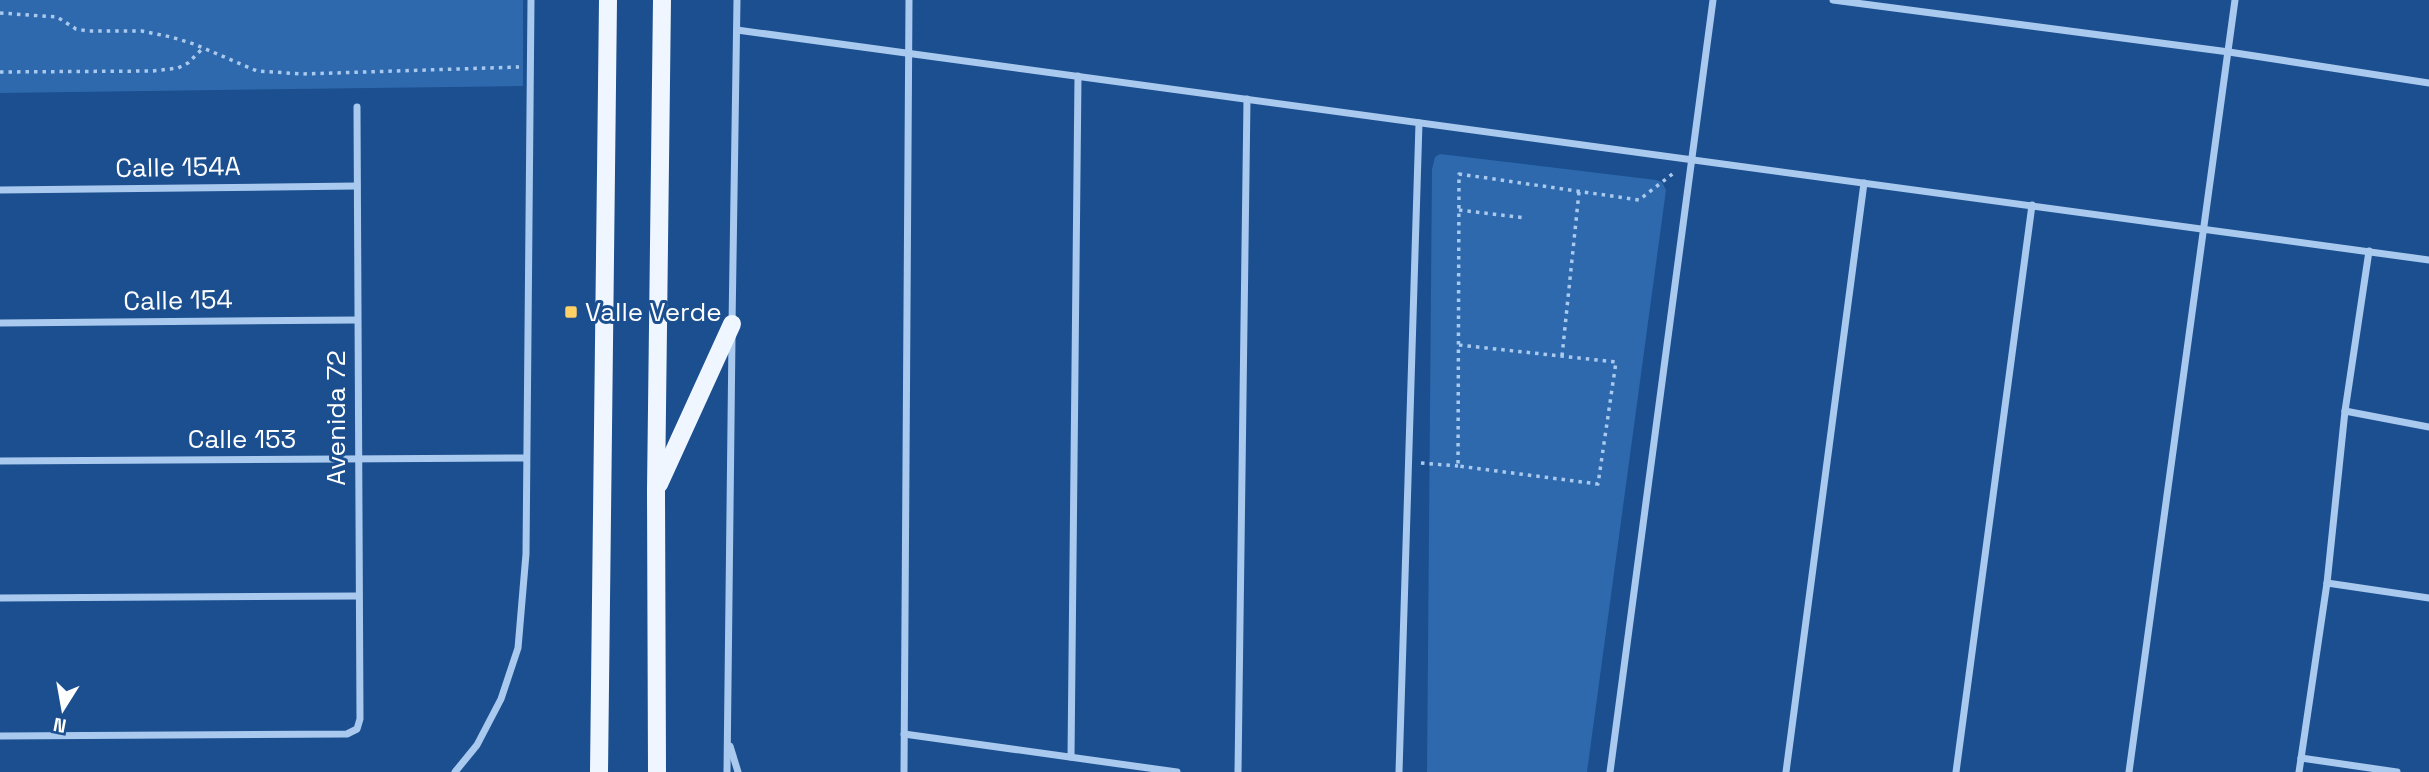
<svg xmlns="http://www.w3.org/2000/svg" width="2429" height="772" font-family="'Space Grotesk',sans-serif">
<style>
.green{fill:#2e69ad}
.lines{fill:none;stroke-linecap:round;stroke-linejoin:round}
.path{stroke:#a9c9ee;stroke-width:3.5;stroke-dasharray:3.5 5;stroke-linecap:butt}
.minor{stroke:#a9c9ee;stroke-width:7}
.primary{stroke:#f0f6ff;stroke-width:18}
.poi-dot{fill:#ffd166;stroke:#1b4f8f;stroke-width:2.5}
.labels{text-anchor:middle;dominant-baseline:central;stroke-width:6;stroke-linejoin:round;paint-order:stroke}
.street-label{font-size:26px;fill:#fff;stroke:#1b4f8f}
.poi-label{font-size:26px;fill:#fff;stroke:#1b4f8f;text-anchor:start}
</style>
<rect width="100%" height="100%" fill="#1b4f8f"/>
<g class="green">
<path d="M0 0H523V86L0 93Z"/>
<path d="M1440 154 1656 180 1662 182 1666 190 1587 772H1427L1432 169 1435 157Z"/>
</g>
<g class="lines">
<g class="path">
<path d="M0 13 57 17 76 29 88 31H142L171 37 194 44 257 71 303 74 519 67"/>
<path d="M0 72 153 71 178 68 188 63 203 48"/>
<path d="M1459 210 1526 218"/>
<path d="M1459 345 1616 362 1598 484 1458 466 1459 174 1639 200 1675 172"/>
<path d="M1562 356 1579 192"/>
<path d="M1421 463 1458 466"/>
</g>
<g class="minor">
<path d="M1833 0 2229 52 2429 83"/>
<path d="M737 30 2429 260"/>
<path d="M0 190 357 186"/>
<path d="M0 323 357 320"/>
<path d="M732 325 737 0"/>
<path d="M2345 411 2429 427"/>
<path d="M0 461 526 458"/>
<path d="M2327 583 2429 598"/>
<path d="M0 598 358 596"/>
<path d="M904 734 1177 772"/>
<path d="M0 736 347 734 357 729 360 719 357 107"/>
<path d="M730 746 738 772"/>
<path d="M1071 757 1078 76"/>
<path d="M2301 758 2397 772"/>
<path d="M455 772 477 745 501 699 518 648 526 554 531 0"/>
<path d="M727 772 732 337"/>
<path d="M904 772 909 0"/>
<path d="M1238 772 1247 99"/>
<path d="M1399 772 1419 123"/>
<path d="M1610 772 1713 0"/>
<path d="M1786 772 1864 183"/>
<path d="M1956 772 2032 205"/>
<path d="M2129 772 2235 0"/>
<path d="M2299 772 2327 583 2345 411 2369 251"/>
</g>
<g class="primary">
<path d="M659 484 732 324"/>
<path d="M599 772 608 0"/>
<path d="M657 772 656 490 662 0"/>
</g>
</g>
<rect class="poi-dot" x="564" y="305" width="14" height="14" rx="3.5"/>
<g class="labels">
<g class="street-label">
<text transform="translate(178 167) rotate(-1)">Calle 154A</text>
<text transform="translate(178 300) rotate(-1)">Calle 154</text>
<text transform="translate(336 418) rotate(-90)">Avenida 72</text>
<text x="242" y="439">Calle 153</text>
</g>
<g class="poi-label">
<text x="585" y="312">Valle Verde</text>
</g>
</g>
<g transform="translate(63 709) rotate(191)" stroke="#1b4f8f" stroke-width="5" paint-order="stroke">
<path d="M0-5L12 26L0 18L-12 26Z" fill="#ffffff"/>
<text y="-10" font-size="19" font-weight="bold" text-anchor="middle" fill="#ffffff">N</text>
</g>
</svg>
